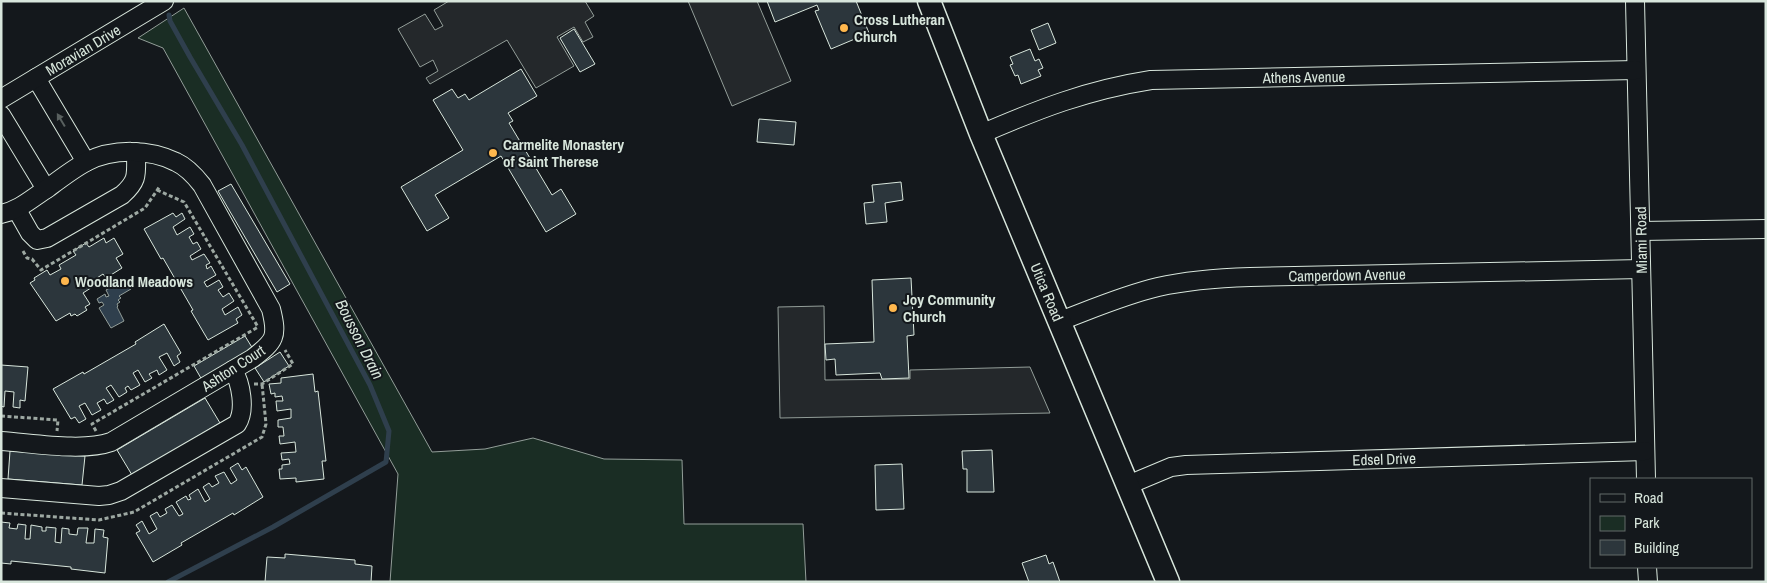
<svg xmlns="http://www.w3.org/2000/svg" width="1767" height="583" font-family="'Archivo Narrow',sans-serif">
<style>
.green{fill:#1a2d24;stroke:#939e99}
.parking{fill:#24282b;stroke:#939e99}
.water{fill:#2f3f4d;stroke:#939e99}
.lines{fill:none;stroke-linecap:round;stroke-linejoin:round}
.stream{stroke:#2f3f4d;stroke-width:5}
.building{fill:#2c363c;stroke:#d8e6dc}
.minor-casing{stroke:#d8e6dc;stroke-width:20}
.major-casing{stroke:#d8e6dc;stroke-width:25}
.path{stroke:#9da8a2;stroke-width:3;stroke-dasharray:4 2.5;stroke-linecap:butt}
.minor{stroke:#14181c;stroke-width:18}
.major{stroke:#14181c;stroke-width:22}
.oneway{fill:#59605f}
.poi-dot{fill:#ffb74d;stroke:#14181c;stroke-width:2}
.labels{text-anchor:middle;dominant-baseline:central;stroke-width:4;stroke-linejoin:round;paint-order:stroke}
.poi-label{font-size:15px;font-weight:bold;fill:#d8e6dc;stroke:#14181c;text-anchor:start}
.street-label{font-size:15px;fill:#d8e6dc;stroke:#14181c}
.water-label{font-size:16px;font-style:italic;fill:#d8e6dc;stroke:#14181c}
</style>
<rect width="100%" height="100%" fill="#14181c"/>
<path class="green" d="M184 8 432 452 485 449 533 438 604 459 682 460 684 524H803L806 582H390L398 474 163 48 138 38Z"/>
<g class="parking">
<path d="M449 1H585L594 16 585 22 593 37 583 42 574 27 557 37 574 66 536 88 507 40 430 84 426 78 438 71 433 60 420 67 398 29 425 14 435 30 443 26 434 10Z"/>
<path d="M688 1H757L791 81 732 106Z"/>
<path d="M824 306 825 380 910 379V370L1030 367 1050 413 780 418 778 307Z"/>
</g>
<path class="water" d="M126 279 131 289 119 296 121 298 118 300 120 302 117 304 118 306 117 307 124 321 111 328 99 308 104 305 102 302 99 303 97 299 105 294 106 297 109 296 106 290Z"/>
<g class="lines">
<path class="stream" d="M168 582 273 527 386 462 389 431 370 385 242 145 190 57 170 21 169 15"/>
</g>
<g class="building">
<path d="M767 1H856L869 33 831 49 815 11 819 10 817 5 775 22Z"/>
<path d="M1048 23 1056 43 1039 50 1031 30Z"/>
<path d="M574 29 595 64 580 72 560 38Z"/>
<path d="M1030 49 1035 61 1039 59 1043 68 1038 70 1041 76 1021 84 1018 75 1015 76 1010 65 1013 64 1010 57Z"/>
<path d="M521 69 537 96 508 113 513 121 509 123 552 195 561 189 576 214 546 232 501 156 435 195 449 218 427 231 401 187 463 150 433 100 452 89 458 98 465 94 469 100Z"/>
<path d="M759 119 796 122 794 145 757 142Z"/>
<path d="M901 182 903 200 885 203 887 222 866 224 864 203 874 202 872 185Z"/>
<path d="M231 184 290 284 277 292 218 191Z"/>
<path d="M173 213 176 217 182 213 185 219 173 227 177 235 190 227 194 234 189 237 193 244 197 242 201 249 190 256 192 260 204 254 210 263 206 265 207 269 211 266 216 275 204 282 207 287 219 280 223 287 218 290 223 297 229 293 234 301 222 309 225 315 238 307 242 315 236 319 238 323 208 340 191 311 193 310 163 258 161 259 144 229Z"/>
<path d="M104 238 106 243 114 238 123 254 116 258 122 268 106 278 103 274 97 278V284L83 293 90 304 85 307 87 310 77 316 75 314 71 316 70 313 56 321 30 283 35 280 34 278 47 270 50 275 61 269 59 265 76 255 73 251 86 243 89 247Z"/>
<path d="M911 278 914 335 907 336 909 378 882 379 880 373 836 375 835 359 826 360 825 344 874 342 872 280Z"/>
<path d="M164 324 181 353 177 356 180 362 174 366 167 353 159 357 167 370 159 375 157 370 149 374 152 378 145 382 138 370 133 373 140 385 131 390 128 386 125 388 127 392 119 397 111 385 106 388 114 400 107 404 104 399 97 403 101 410 92 415 85 403 79 406 86 419 79 423 75 417 71 419 53 389 83 372 84 374 136 344 135 342Z"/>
<path d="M245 336 253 349 202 380 194 366Z"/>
<path d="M280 352 289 366 264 382 255 368Z"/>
<path d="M1 365 28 367 25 401 20 400V408L13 407 14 392 5 391 4 407 1 406Z"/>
<path d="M313 374 315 392 318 391 326 461H322L324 479 296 482V478L280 479 279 469H282V465L290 464 289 459 282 460 281 453 296 452 295 442 280 444 279 436H284L283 427H278V420L291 418V409L277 411 276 401H283L282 396 275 397V393L271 394 269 384 281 383V378Z"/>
<path d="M205 398 220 423 132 475 117 450Z"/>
<path d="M992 450 994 492H967V469H963L962 451Z"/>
<path d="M10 451 85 456 82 485 8 479Z"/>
<path d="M238 463 242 470 246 467 263 497 234 515 233 513 181 543 182 545 153 562 136 533 140 531 136 525 142 521 149 534 157 529 150 516 157 512 160 517 167 513 165 509 172 505 179 516 183 514 176 502 186 496 188 500 191 499 189 495 198 489 205 502 210 499 203 487 209 483 212 487 219 483 215 476 224 472 231 484 237 480 230 468Z"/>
<path d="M902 464 904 509 876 510 875 465Z"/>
<path d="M1 522 10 523 9 528 17 529 18 524 26 525 25 539H30L31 525 42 527V531H46V527L56 528 55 542 61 543 62 528 69 529V534L77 535 78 528H88L86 543H94L95 529 104 530 103 537 108 538 105 573 71 569V567L11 561V564L1 563Z"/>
<path d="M285 554 355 560V564L372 566 371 582H265L267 557 285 558Z"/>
<path d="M1046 555 1049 564 1053 562 1060 582H1029L1022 563Z"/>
</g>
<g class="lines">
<defs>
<g id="minor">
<path d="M1635 1 1646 479"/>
<path d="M36 78 86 162"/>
<path d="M1 99 164 1"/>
<path d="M1 115 46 189"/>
<path d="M981 134C1039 109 1087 90 1151 80L1636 70"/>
<path d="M17 210 30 233 37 240 47 238 122 195C139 180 136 174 136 152"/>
<path d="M1 214C20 210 32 198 48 188 60 179 73 169 86 162 113 148 150 149 176 162 187 167 195 176 202 185L271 309C278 337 275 341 253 358L111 442C83 452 32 443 1 441"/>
<path d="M1641 231 1766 229"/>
<path d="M1060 321C1092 309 1124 295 1158 287 1189 280 1219 278 1250 277L1641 269"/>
<path d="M1128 485 1171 467 1186 465 1645 451"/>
<path d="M1 488 99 496 109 495 121 491 237 424C246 410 241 383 233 370"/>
<path d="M1647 567 1648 582"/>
</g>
<path id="major" d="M929 1 981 134 1168 582"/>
</defs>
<use href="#minor" class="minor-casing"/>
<use href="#major" class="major-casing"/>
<g class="path">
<path d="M157 190 184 202 258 327"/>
<path d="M23 251 27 258 32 259 41 270 145 208 160 186"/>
<path d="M254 384H262L293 364 285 350"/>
<path d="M1 416 58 420 57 431"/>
<path d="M96 431 92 424 258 327"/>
<path d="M1 513 99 520 134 512 262 437 266 424 262 384"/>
</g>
<use href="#minor" class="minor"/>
<use href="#major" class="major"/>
</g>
<defs><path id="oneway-solid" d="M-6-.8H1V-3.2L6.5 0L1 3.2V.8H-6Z" transform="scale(1.25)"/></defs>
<use class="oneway" href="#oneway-solid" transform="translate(61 120) rotate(-121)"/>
<g class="poi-dot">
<circle cx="844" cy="28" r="5"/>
<circle cx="493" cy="153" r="5"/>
<circle cx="65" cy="281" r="5"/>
<circle cx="893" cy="308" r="5"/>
</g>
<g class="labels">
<g class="poi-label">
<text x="854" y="19">Cross Lutheran<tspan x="854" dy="17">Church</tspan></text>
<text x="503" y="144">Carmelite Monastery<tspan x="503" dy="17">of Saint Therese</tspan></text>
<text x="75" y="281">Woodland Meadows</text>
<text x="903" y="299">Joy Community<tspan x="903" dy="17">Church</tspan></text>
</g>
<g class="street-label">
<text transform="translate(83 50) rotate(-31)">Moravian Drive</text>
<text transform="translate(1304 77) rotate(-1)">Athens Avenue</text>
<text transform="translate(1641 240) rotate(-91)">Miami Road</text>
<text transform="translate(1347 275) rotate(-1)">Camperdown Avenue</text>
<text transform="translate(1047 292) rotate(67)">Utica Road</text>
<text transform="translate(233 368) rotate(-33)">Ashton Court</text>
<text transform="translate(1384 459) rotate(-2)">Edsel Drive</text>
</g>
<g class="water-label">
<text transform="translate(360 339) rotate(63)">Bousson Drain</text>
</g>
</g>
<rect width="1767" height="583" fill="none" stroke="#d8e6dc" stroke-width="5"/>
<rect x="1590" y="478" width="162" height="90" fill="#14181c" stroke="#626a69"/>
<rect x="1600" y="494" width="25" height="8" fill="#14181c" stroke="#626a69"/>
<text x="1634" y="503" font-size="15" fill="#d8e6dc">Road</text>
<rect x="1600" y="516" width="25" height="15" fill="#1a2d24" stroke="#626a69"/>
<text x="1634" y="528" font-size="15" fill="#d8e6dc">Park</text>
<rect x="1600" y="540" width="25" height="15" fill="#2c363c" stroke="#626a69"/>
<text x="1634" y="553" font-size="15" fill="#d8e6dc">Building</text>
</svg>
